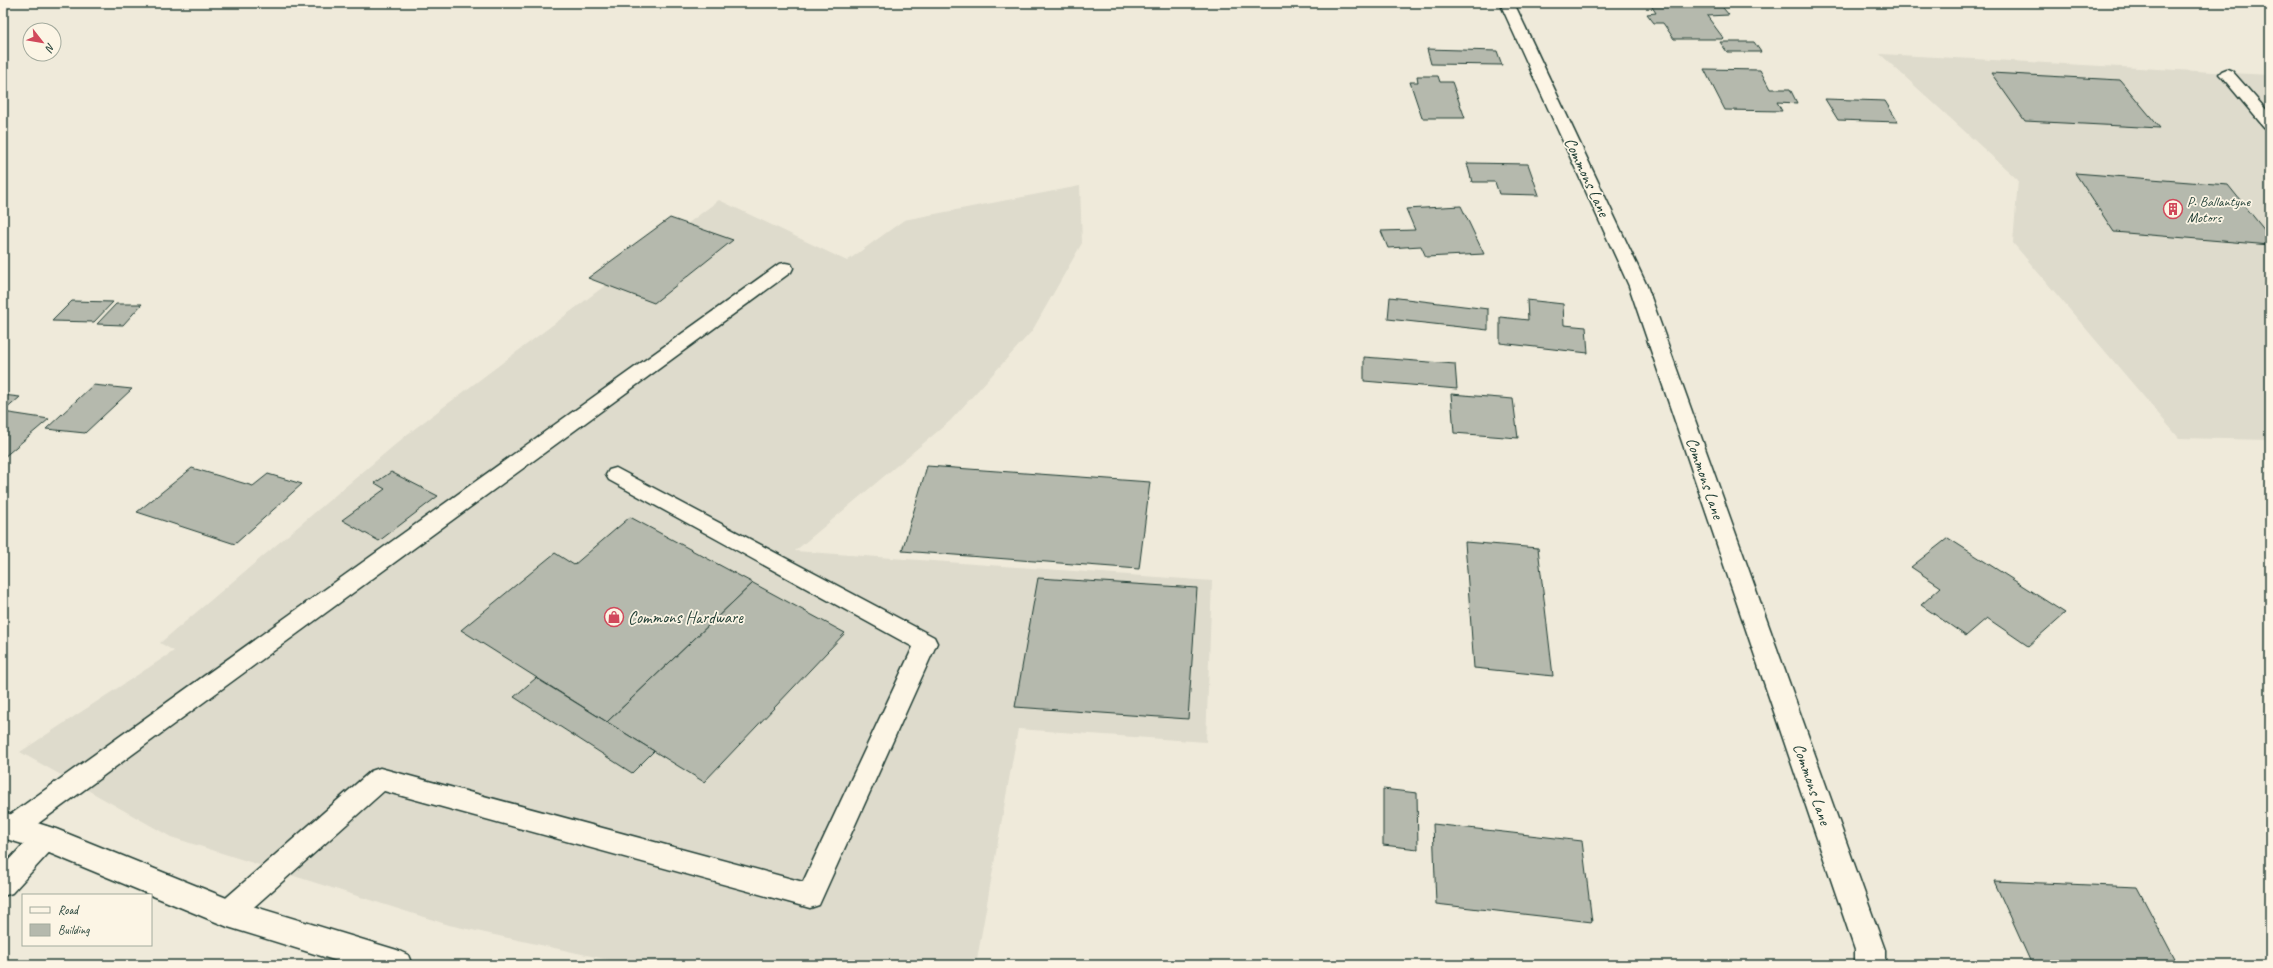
<svg xmlns="http://www.w3.org/2000/svg" width="2273" height="968" font-family="Caveat,sans-serif">
<style>
.built{fill:#dedbcc}
.building{fill:#b5b9ad;stroke:#1f3d34}
.lines{fill:none;stroke-linecap:round;stroke-linejoin:round}
.service-casing{stroke:#1f3d34;stroke-width:3}
.minor-casing{stroke:#1f3d34;stroke-width:3}
.service{fill:#fcf5e5;fill-rule:evenodd}
.minor{fill:#fcf5e5;fill-rule:evenodd}
.labels{text-anchor:middle;dominant-baseline:central;stroke-width:3.5;stroke-linejoin:round;paint-order:stroke}
.far-poi-label{font-size:14px;fill:#1f3d34;stroke:#fcf5e5;text-anchor:start}
.street-label{font-size:17px;fill:#1f3d34;stroke:#fcf5e5}
.poi-label{font-size:17px;fill:#1f3d34;stroke:#fcf5e5;text-anchor:start}
</style>
<rect width="100%" height="100%" fill="#efeada"/>
<filter id="ink" filterUnits="userSpaceOnUse"><feTurbulence type="fractalNoise" baseFrequency=".025" numOctaves="2"/><feDisplacementMap in="SourceGraphic" scale="8" xChannelSelector="R" yChannelSelector="G"/><feConvolveMatrix kernelMatrix="1 2 1 2 8 2 1 2 1" color-interpolation-filters="sRGB"/></filter>
<g filter="url(#ink)">
<g class="built">
<path d="M1880 54 2270 75V440L2179 438 2013 243 2018 180Z"/>
<path d="M1080 186 1082 243 1032 331 950 421 795 551 1212 581 1206 742 1018 729 976 965H632L449 925 171 837 20 752 174 651 160 643 409 433 719 200 847 261 904 220Z"/>
</g>
<g class="building">
<path d="M1719 3 1729 15 1707 16 1724 39H1674L1663 23H1654L1647 14 1656 13 1650 4Z"/>
<path d="M1720 42H1754L1761 52H1727Z"/>
<path d="M1427 49 1497 51 1502 65 1431 64Z"/>
<path d="M1704 69 1760 70 1770 89H1790L1797 103 1777 102 1782 111 1725 110Z"/>
<path d="M1991 73 2120 80 2160 128 2025 121Z"/>
<path d="M1417 76H1438L1440 82H1452L1465 118H1422L1410 82H1418Z"/>
<path d="M1825 99 1885 101 1898 122 1838 120Z"/>
<path d="M1467 163 1528 164 1539 195 1499 194 1495 182H1472Z"/>
<path d="M2075 173 2228 185 2270 237V245L2114 232Z"/>
<path d="M1461 206 1484 254 1426 257 1421 246 1388 248 1381 231 1415 230 1406 209Z"/>
<path d="M670 218 733 240 654 303 588 278Z"/>
<path d="M1390 297 1488 309V330L1388 319Z"/>
<path d="M1527 300 1563 304 1564 325 1586 327 1588 353 1500 343V317L1528 320Z"/>
<path d="M72 301 113 302 94 322 52 321Z"/>
<path d="M116 304H142L123 325 97 324Z"/>
<path d="M1364 357 1455 364 1457 389 1364 381Z"/>
<path d="M93 385 132 389 85 433 46 429Z"/>
<path d="M1451 394 1513 399 1518 438 1454 433Z"/>
<path d="M3 395 20 397 3 412Z"/>
<path d="M3 412 49 419 3 458Z"/>
<path d="M927 466 1150 482 1139 569 902 551Z"/>
<path d="M192 468 253 486 268 474 302 484 235 544 137 512Z"/>
<path d="M391 472 438 496 379 541 342 520 385 489 375 483Z"/>
<path d="M630 517 753 583 607 722 461 630 555 553 574 565Z"/>
<path d="M1948 538 2065 613 2028 646 1987 618 1966 636 1921 605 1941 587 1911 567Z"/>
<path d="M1465 542 1538 548 1553 676 1474 668Z"/>
<path d="M1038 578 1197 588 1188 719 1015 707Z"/>
<path d="M753 583 845 633 704 782 607 722Z"/>
<path d="M536 678 607 722 654 751 632 773 514 697Z"/>
<path d="M1383 789 1417 793 1418 849 1383 845Z"/>
<path d="M1433 824 1582 841 1592 922 1436 904Z"/>
<path d="M1994 881 2137 887 2178 965H2032Z"/>
</g>
<g class="lines">
<defs>
<g id="service">
<path d="M785 263 791 264 793 268 791 272 21 836 12 839 3 836V820L779 264Z"/>
<path d="M616 468 934 637 937 643 819 905 810 908 384 791 237 922 228 926 219 922 215 913 219 904 371 771 380 768 803 882 913 647 609 480 606 475 609 470Z"/>
<path d="M46 826 55 830 59 838 55 846 12 893 3 896V866L37 830Z"/>
</g>
<g id="minor">
<path d="M1500 3H1514L1647 286 1885 950V965H1855V950L1629 286Z"/>
<path d="M2227 69 2232 71 2270 114V129L2264 127 2222 77 2219 74 2222 71Z"/>
<path d="M3 812 56 829 229 899 397 950 408 955 412 965H350L228 927 42 850 3 838Z"/>
</g>
</defs>
<use href="#service" class="service-casing"/>
<use href="#minor" class="minor-casing"/>
<use href="#service" class="service"/>
<use href="#minor" class="minor"/>
</g>
</g>
<defs>
<symbol id="building-ring" viewBox="-11 -11 22 22"><circle r="9.5" fill="#fcf5e5" stroke="#d1495b" stroke-width="1.5"/><path d="M-4-6H4V6H1V3H-1V6H-4ZM-2.5-4.3h1.7v1.8h-1.7ZM.8-4.3h1.7v1.8H.8ZM-2.5-1h1.7V.8h-1.7ZM.8-1h1.7V.8H.8Z" fill="#d1495b"/></symbol>
<symbol id="shop-ring" viewBox="-11 -11 22 22"><circle r="9.5" fill="#fcf5e5" stroke="#d1495b" stroke-width="1.5"/><path d="M-5-2.5h2.3a2.7 3.5 0 0 1 5.4 0H5L5.5 6h-11ZM-1.5-2.5h3a1.5 2.3 0 0 0-3 0Z" fill="#d1495b"/></symbol>
</defs>
<g fill-rule="evenodd">
<use href="#building-ring" x="2162" y="198" width="22" height="22"/>
<use href="#shop-ring" x="603" y="606" width="22" height="22"/>
</g>
<g class="labels">
<g class="far-poi-label">
<text x="2187" y="201">P. Ballantyne<tspan x="2187" dy="16">Motors</tspan></text>
</g>
<g class="street-label">
<text transform="translate(1587 177) rotate(65)">Commons Lane</text>
<text transform="translate(1705 478) rotate(71)">Commons Lane</text>
<text transform="translate(1812 784) rotate(71)">Commons Lane</text>
</g>
<g class="poi-label">
<text x="628" y="617">Commons Hardware</text>
</g>
</g>
<rect width="2273" height="968" fill="none" stroke="#fcf5e5" stroke-width="16"/>
<rect x="8" y="8" width="2257" height="952" fill="none" stroke="#1f3d34" stroke-width="1.5" filter="url(#ink)"/>
<rect x="22" y="894" width="130" height="52" fill="#fcf5e5" stroke="#a4ab9e"/>
<rect x="30" y="907" width="20" height="6" fill="#fcf5e5" stroke="#a4ab9e"/>
<text x="58" y="914" font-size="12" fill="#1f3d34">Road</text>
<rect x="30" y="924" width="20" height="12" fill="#b5b9ad" stroke="#a4ab9e"/>
<text x="58" y="934" font-size="12" fill="#1f3d34">Building</text>
<g transform="translate(42 42) rotate(121)"><circle r="19" fill="#fcf5e5" stroke="#a4ab9e"/>
<path d="M0-3L7 15L0 10L-7 15Z" fill="#d1495b"/>
<text y="-6" font-size="11" font-weight="bold" text-anchor="middle" fill="#1f3d34">N</text>
</g>
</svg>
